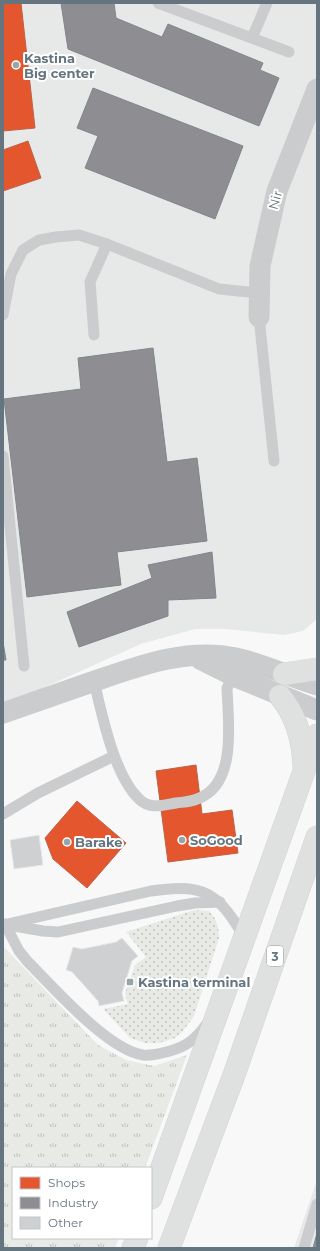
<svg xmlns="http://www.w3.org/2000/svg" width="320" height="1251" font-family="Montserrat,sans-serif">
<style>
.built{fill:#e7e8e8}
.grass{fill:url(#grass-tufts)}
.park{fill:url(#park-dots)}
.shops{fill:#e4572e;stroke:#be6047}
.industry{fill:#8d8d92;stroke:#81868d}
.building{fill:#ced0d1;stroke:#e8e8e8}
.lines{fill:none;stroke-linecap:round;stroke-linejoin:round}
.trunk-casing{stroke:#d4d5d5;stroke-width:23}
.service{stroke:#cbcccd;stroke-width:11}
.minor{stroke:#cbcccd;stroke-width:21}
.trunk{stroke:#dfe0e0;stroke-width:22}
.poi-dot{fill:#98a3aa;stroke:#fff;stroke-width:1.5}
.labels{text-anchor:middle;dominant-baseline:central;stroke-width:4;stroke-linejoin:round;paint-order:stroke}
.shield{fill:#fff;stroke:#939ea6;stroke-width:1}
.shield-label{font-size:12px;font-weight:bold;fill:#657580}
.poi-label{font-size:13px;font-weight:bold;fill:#657580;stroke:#fff;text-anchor:start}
.street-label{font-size:13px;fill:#657580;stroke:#fff}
</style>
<defs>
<pattern id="grass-tufts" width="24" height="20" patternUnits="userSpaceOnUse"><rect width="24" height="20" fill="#e7eae5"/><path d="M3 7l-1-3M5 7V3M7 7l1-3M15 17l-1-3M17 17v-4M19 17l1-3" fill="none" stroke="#bfc2bf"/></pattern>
<pattern id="park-dots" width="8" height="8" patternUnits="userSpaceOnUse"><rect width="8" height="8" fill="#e7eae5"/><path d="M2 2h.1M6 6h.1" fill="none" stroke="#bfc2bf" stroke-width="1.8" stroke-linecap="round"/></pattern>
</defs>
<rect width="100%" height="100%" fill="#f8f8f8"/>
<g class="built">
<path d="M3 3H317V619L303 631 284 635 226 629H195L141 644 3 706Z"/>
<path d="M317 1180V1248H294Z"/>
</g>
<path class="grass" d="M3 946 98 1045 126 1060 154 1066 187 1055 145 1168H13V1238H119L115 1248H3Z"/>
<path class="park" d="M194 910 209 911C217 920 219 926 219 938L194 1016 183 1031 175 1038 159 1043H145L130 1038 103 1009 128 1004 125 993 135 965 146 957 126 932Z"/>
<g class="shops">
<path d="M3 3H21L35 128 3 131Z"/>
<path d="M28 141 41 178 3 191V150Z"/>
<path d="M196 765 202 814 232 810 238 853 168 862 156 771Z"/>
<path d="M77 801 126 843 87 888 53 859 45 838Z"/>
</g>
<g class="industry">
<path d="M61 3H114L116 18 162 37 168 24 263 63 260 70 279 78 259 126 68 49Z"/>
<path d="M93 88 243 146 215 219 85 168 98 136 77 128Z"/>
<path d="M153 348 167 462 197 458 207 541 117 552 121 585 27 597 4 399 81 389 78 358Z"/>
<path d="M212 552 216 598 168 600V616L79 647 67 612 152 578 148 565Z"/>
<path d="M3 642 6 660H3Z"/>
<path d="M317 1233V1248H313Z"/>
</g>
<g class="building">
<path d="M39 835 43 865 14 869 10 840Z"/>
<path d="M122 938 138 956 132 961 122 993 124 1001 99 1006 98 1001 72 972 66 970 73 947 82 949 116 942Z"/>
</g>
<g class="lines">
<defs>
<g id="trunk">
<path d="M284 674 317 669"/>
<path d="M280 696C297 716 303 740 304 767"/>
<path d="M151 1198 317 735"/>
<path d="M133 1248 137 1238"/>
<path d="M169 1248 234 1075 317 837"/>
</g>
</defs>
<use href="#trunk" class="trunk-casing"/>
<g class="service">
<path d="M158 3 289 52"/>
<path d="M252 38 267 3"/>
<path d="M3 315 11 274 23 250 39 240 56 237 79 235 107 244 219 289 259 293"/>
<path d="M259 317 274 461"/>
<path d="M94 335 90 282 107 244"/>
<path d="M3 456 24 666"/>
<path d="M94 681C102 715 114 775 139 799 150 810 163 805 176 803 183 802 191 802 197 799 238 785 228 721 227 688L231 680 236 677"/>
<path d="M3 814 38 793 114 756"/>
<path d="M5 924 19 951 28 962C54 988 108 1050 143 1055 152 1056 162 1053 170 1051 187 1046 196 1039 206 1025"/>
<path d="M3 925 151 891C203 883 218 892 244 937"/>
<path d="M8 925 43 931 58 932 177 906 195 903 220 902"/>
<path d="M304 1248 317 1204"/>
</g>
<g class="minor">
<path d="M259 317 260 266 277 191 317 89"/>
<path d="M200 659 236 677 317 710"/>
<path d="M3 713C32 703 60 693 89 683 136 667 186 647 236 658 263 664 290 677 317 685"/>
</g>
<use href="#trunk" class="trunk"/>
</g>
<g class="poi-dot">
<circle cx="16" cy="65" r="4"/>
<circle cx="182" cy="840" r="4"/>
<circle cx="67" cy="842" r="4"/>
<rect x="126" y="978" width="8" height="8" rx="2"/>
</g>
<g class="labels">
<rect class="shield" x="267" y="946" width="16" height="20" rx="3"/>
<g class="shield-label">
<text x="275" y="956">3</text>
</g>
<g class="poi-label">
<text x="24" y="58">Kastina<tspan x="24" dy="15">Big center</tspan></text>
<text x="190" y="840">SoGood</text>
<text x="75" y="842">Barake</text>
<text x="138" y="982">Kastina terminal</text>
</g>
<g class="street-label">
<text transform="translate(275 200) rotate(-75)">Nir</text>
</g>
</g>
<rect width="320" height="1251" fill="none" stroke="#657580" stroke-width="8"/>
<rect x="12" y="1167" width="140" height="72" fill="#ffffff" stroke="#c1c8cc"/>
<rect x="20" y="1177" width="20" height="12" fill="#e4572e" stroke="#c1c8cc"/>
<text x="48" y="1187" font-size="12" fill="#657580">Shops</text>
<rect x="20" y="1197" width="20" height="12" fill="#8d8d92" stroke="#c1c8cc"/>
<text x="48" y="1207" font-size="12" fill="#657580">Industry</text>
<rect x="20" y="1217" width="20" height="12" fill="#ced0d1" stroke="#c1c8cc"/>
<text x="48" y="1227" font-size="12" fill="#657580">Other</text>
</svg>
